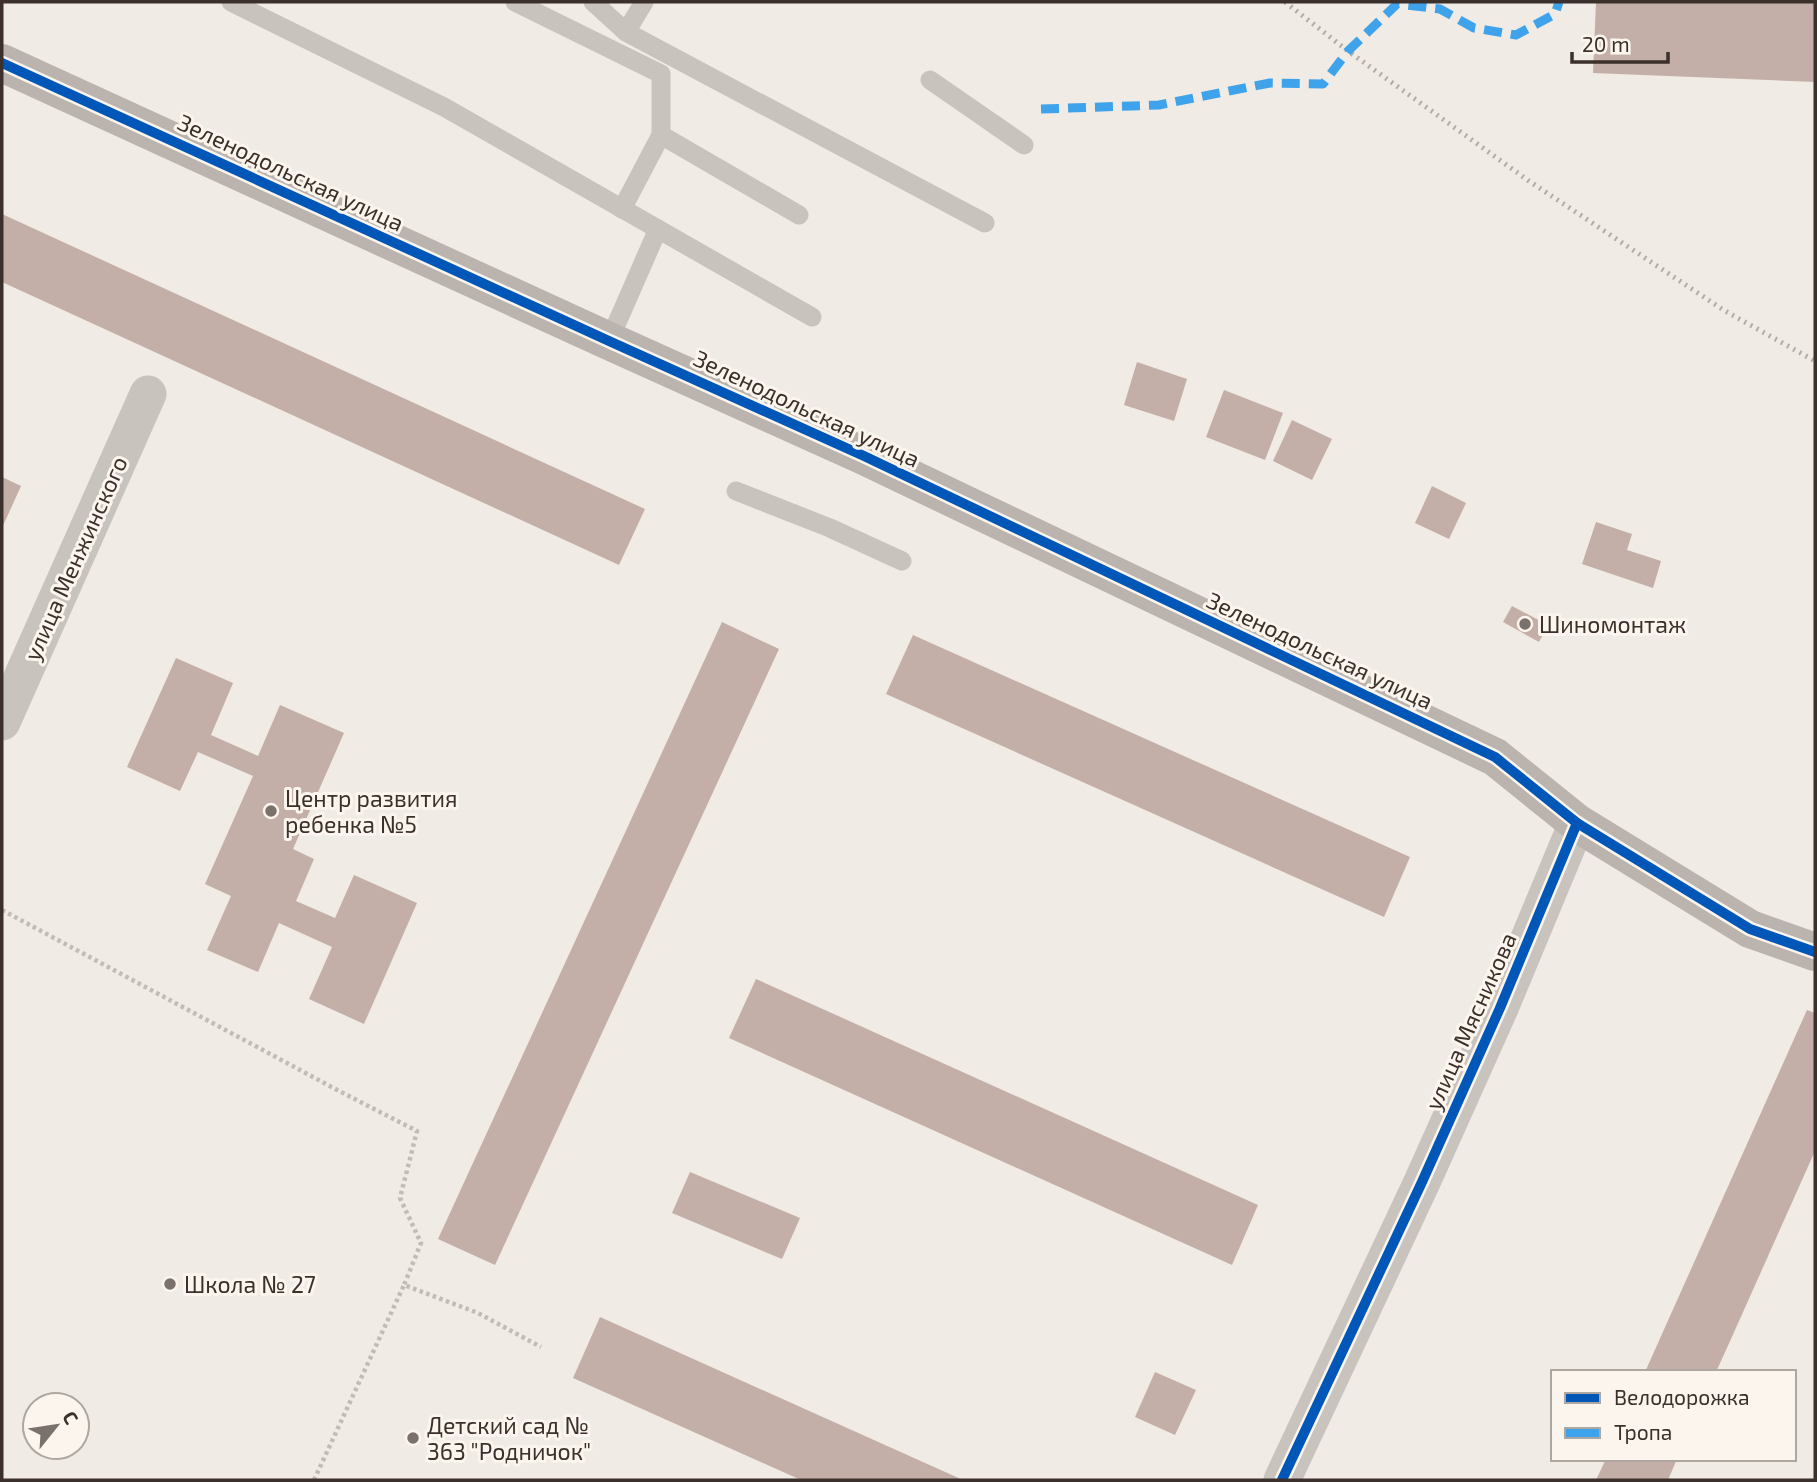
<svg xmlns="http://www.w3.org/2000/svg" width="1817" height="1482" font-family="'Exo 2',sans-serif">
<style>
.building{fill:#c3afa7}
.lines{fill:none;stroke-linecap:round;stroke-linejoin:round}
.path{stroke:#c2bbb6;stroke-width:4.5;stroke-dasharray:3.5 3.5;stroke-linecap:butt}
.lane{stroke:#c9c3be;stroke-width:19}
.street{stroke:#c9c3be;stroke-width:37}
.secondary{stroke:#bab3ae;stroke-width:38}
.rail{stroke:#b1aca8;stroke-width:5;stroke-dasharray:2 5;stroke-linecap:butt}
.quiet{stroke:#3fa3eb;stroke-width:9;stroke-dasharray:18 9;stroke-linecap:butt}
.cycleway-casing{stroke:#fbf5ee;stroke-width:15}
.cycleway{stroke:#0057b8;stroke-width:10}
.poi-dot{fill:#7a716c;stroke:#fbf5ee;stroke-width:2.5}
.labels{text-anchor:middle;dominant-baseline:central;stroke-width:6;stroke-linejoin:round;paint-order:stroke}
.street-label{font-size:23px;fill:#3b302b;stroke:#fbf5ee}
.poi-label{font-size:23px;fill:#3b302b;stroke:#fbf5ee;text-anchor:start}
</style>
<rect width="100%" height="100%" fill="#f0ebe5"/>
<g class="building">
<path d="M1596 2H1815V82L1593 73Z"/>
<path d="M2 214 645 509 619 565 2 282Z"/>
<path d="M1137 362 1187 379 1174 421 1124 405Z"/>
<path d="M1224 390 1283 413 1265 460 1206 437Z"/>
<path d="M1292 420 1332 439 1312 480 1273 461Z"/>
<path d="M2 477 21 486 2 528Z"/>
<path d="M1432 486 1466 503 1449 539 1415 523Z"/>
<path d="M1596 522 1632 534 1627 550 1661 561 1653 588 1582 564Z"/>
<path d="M1512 606 1548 625 1539 642 1503 622Z"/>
<path d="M722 622 779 649 495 1265 438 1239Z"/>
<path d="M913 635 1410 857 1384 917 886 694Z"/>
<path d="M176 658 233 683 211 735 258 756 280 705 344 733 293 849 314 859 296 901 335 918 354 875 417 903 364 1024 309 999 332 947 279 923 258 972 207 950 231 896 205 884 253 776 198 752 180 791 127 767Z"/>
<path d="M756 979 1258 1205 1232 1265 729 1038Z"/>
<path d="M1807 1010 1815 1013V1151L1731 1339 1716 1372H1645Z"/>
<path d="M690 1172 800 1218 782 1259 672 1213Z"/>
<path d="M600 1317 963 1480H801L573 1378Z"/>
<path d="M1155 1372 1196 1390 1175 1435 1135 1417Z"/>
<path d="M1606 1459H1677L1668 1480H1596Z"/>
</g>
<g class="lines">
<g class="path">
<path d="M2 910 341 1092 417 1131 400 1198 421 1243 404 1285 478 1313 541 1347"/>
<path d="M314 1480 404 1285"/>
</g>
<g class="lane">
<path d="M231 2 444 107 812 317"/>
<path d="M515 2 661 74V135L799 215"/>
<path d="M593 2 626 32"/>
<path d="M644 2 626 32 985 223"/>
<path d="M930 80 1024 145"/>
<path d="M622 209 661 135"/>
<path d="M609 341 658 229"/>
<path d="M736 491 830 528 902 561"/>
</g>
<g class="street">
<path d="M2 722 148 394"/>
<path d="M1282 1480 1422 1182 1500 1008 1577 823"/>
</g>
<path class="secondary" d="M2 63 609 341 864 456 1495 757 1577 823 1750 929 1815 952"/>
<path class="rail" d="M1285 2 1348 51 1529 181 1725 311 1815 361"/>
<path class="quiet" d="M1041 109 1159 105 1270 83 1323 84 1348 51 1397 4 1440 9 1474 28 1516 35 1555 14 1559 2"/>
<defs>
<g id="cycleway">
<path d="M2 63 609 341 864 456 1495 757 1577 823 1750 929 1815 952"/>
<path d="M1282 1480 1422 1182 1500 1008 1577 823"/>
</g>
</defs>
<use href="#cycleway" class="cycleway-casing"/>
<use href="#cycleway" class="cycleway"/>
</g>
<g class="poi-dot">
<circle cx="1525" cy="624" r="7"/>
<circle cx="271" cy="811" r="7"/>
<circle cx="170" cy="1284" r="7"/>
<circle cx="413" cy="1438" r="7"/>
</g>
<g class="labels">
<g class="street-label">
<text transform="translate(291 172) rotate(25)">Зеленодольская улица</text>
<text transform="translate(807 408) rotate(25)">Зеленодольская улица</text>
<text transform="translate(75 558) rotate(-66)">улица Менжинского</text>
<text transform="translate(1320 650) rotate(25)">Зеленодольская улица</text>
<text transform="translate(1470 1021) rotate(-66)">улица Мясникова</text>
</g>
<g class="poi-label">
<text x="1539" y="624">Шиномонтаж</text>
<text x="285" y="798">Центр развития<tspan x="285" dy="26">ребенка №5</tspan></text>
<text x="184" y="1284">Школа № 27</text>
<text x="427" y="1425">Детский сад №<tspan x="427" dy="26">363 "Родничок"</tspan></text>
</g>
</g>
<rect width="1817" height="1482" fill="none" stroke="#3b302b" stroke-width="7"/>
<rect x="1551" y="1370" width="245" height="91" fill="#fbf5ee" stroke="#aea6a0" stroke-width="2"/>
<rect x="1565" y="1393" width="35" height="10" fill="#0057b8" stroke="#aea6a0" stroke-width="2"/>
<text x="1614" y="1405" font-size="21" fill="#3b302b">Велодорожка</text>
<rect x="1565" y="1428" width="35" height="10" fill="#3fa3eb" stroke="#aea6a0" stroke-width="2"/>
<text x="1614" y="1440" font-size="21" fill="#3b302b">Тропа</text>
<g transform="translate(56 1426) rotate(60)"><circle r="33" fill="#fbf5ee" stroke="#aea6a0" stroke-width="2"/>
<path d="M0-5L12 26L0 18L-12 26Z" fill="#7a716c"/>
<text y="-10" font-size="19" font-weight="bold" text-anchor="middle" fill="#3b302b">С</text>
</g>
<path d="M1572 52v10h96v-10" fill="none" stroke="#3b302b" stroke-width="3.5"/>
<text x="1582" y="52" font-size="21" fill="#3b302b" stroke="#fbf5ee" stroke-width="5" paint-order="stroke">20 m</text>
</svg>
